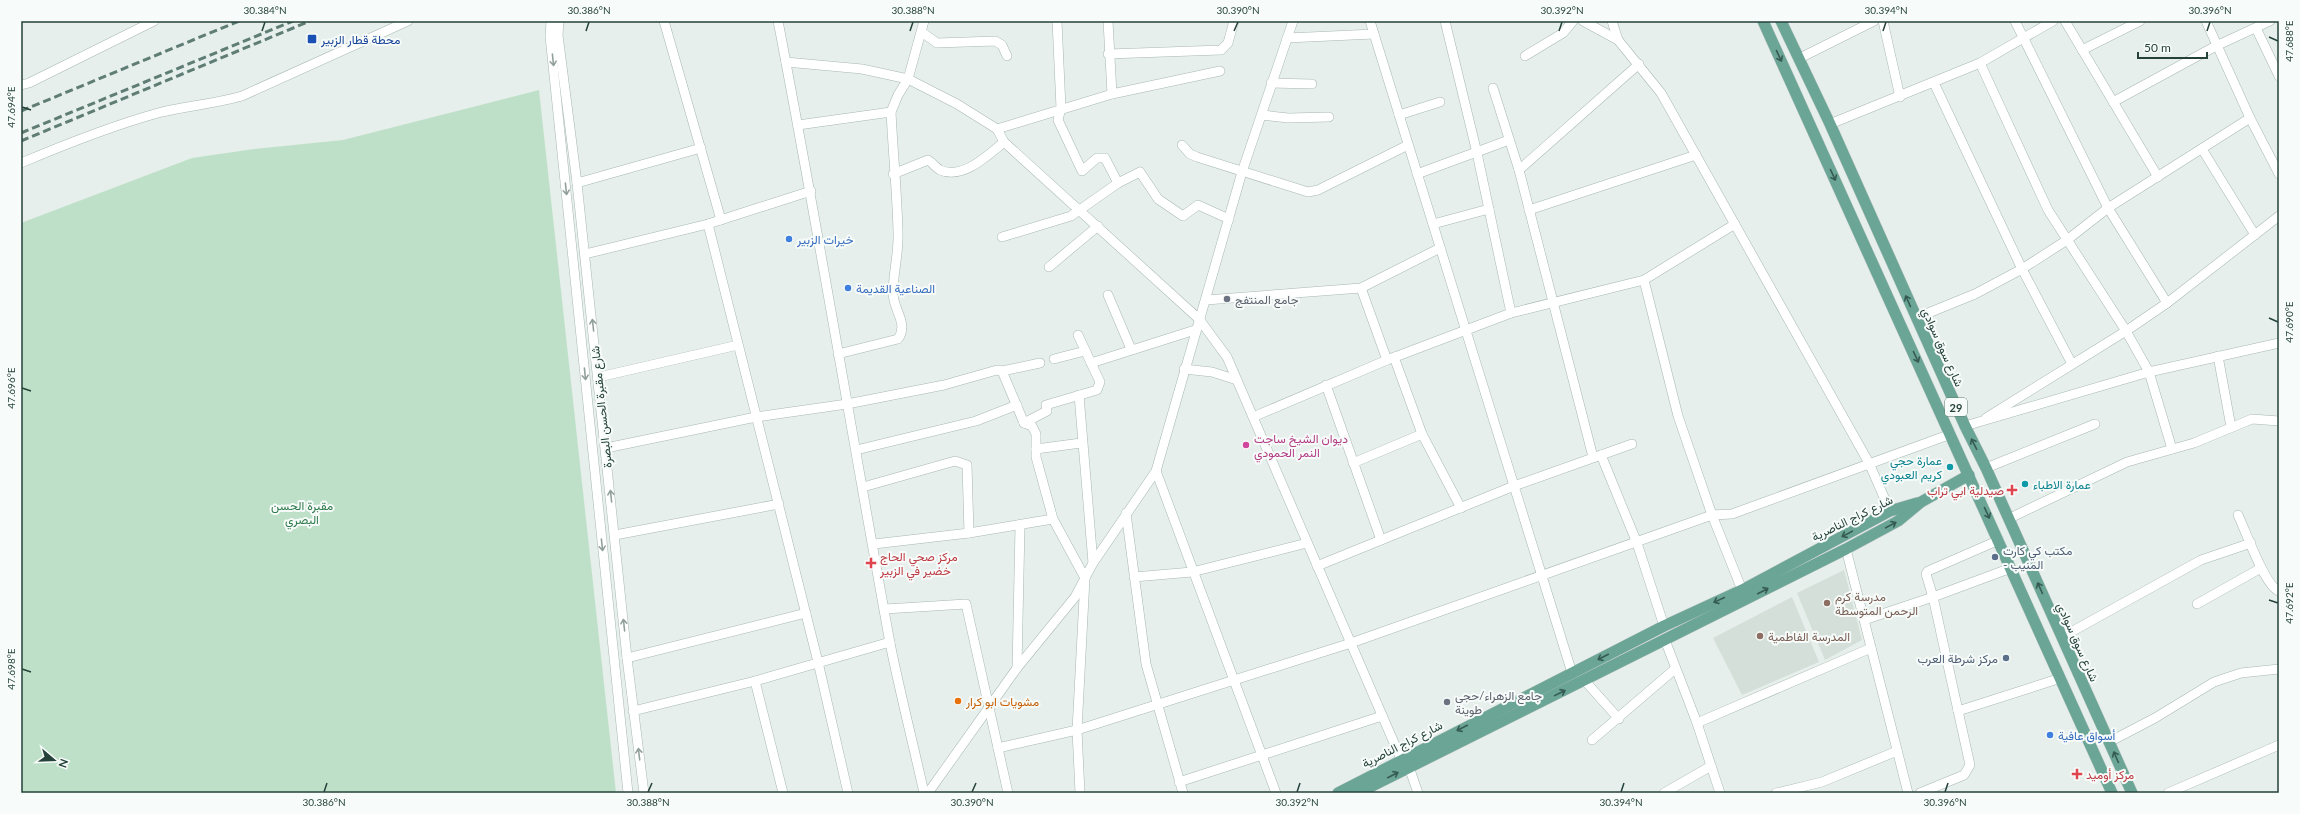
<svg xmlns="http://www.w3.org/2000/svg" width="2300" height="814" font-family="Lato,Vazirmatn,sans-serif">
<style>
.built{fill:#d4dfda}
.green{fill:#bfe0c8}
.lines{fill:none;stroke-linecap:round;stroke-linejoin:round}
.minor-casing{stroke:#a8b8b2;stroke-width:10}
.major-casing{stroke:#c2cac8;stroke-width:12}
.minor{stroke:#fff;stroke-width:9}
.major{stroke:#6aa596;stroke-width:11}
.rail{stroke:#5f7d75;stroke-width:3;stroke-dasharray:8 4;stroke-linecap:butt}
.oneway{stroke:#365b51}
.oneway2{stroke:#92a09c}
.ticks{fill:none;stroke:#24423a;stroke-width:1.5}
.transit-dot{fill:#1a4fb4;stroke:#f7fbf9;stroke-width:1.5}
.shop-dot{fill:#3f7fe0;stroke:#f7fbf9;stroke-width:1.5}
.worship-dot{fill:#6b7280;stroke:#f7fbf9;stroke-width:1.5}
.hotel-dot{fill:#d1479c;stroke:#f7fbf9;stroke-width:1.5}
.culture-dot{fill:#0f9aa8;stroke:#f7fbf9;stroke-width:1.5}
.health-dot{fill:#e0444e;stroke:#f7fbf9;stroke-width:1.5}
.service-dot{fill:#5c6f8a;stroke:#f7fbf9;stroke-width:1.5}
.education-dot{fill:#8d6e63;stroke:#f7fbf9;stroke-width:1.5}
.food-dot{fill:#e8710a;stroke:#f7fbf9;stroke-width:1.5}
.labels{text-anchor:middle;dominant-baseline:central;stroke-width:4;stroke-linejoin:round;paint-order:stroke}
.shield{fill:#f7fbf9;stroke:#637a73;stroke-width:1}
.shield-label{font-size:11px;font-weight:bold;fill:#24423a}
.transit-label{font-size:12px;fill:#164399;stroke:#f7fbf9;text-anchor:start}
.shop-label{font-size:12px;fill:#366cbe;stroke:#f7fbf9;text-anchor:start}
.worship-label{font-size:12px;fill:#5b616d;stroke:#f7fbf9;text-anchor:start}
.street-label{font-size:12px;fill:#24423a;stroke:#f7fbf9}
.hotel-label{font-size:12px;fill:#b23c85;stroke:#f7fbf9;text-anchor:start}
.culture-label{font-size:12px;fill:#0d838f;stroke:#f7fbf9;text-anchor:end}
.health-label{font-size:12px;fill:#be3a42;stroke:#f7fbf9;text-anchor:start}
.park-label{font-size:12px;fill:#2d7a4b;stroke:#f7fbf9}
.service-label{font-size:12px;fill:#4e5e75;stroke:#f7fbf9;text-anchor:start}
.education-label{font-size:12px;fill:#785e54;stroke:#f7fbf9;text-anchor:start}
.food-label{font-size:12px;fill:#c56008;stroke:#f7fbf9;text-anchor:start}
.neatline{fill:none;stroke:#24423a;stroke-width:1.5}
.ticks-label{font-size:10px;text-anchor:middle;fill:#24423a}
</style>
<rect width="100%" height="100%" fill="#e6efeb"/>
<g class="built">
<path d="M1844 570 1862 640 1825 660 1797 593Z"/>
<path d="M1792 597 1819 662 1742 695 1713 638Z"/>
</g>
<path class="green" d="M539 90 616 793H21V223L192 158 254 149 343 140Z"/>
<g class="lines">
<defs>
<g id="minor">
<path d="M551 21 550 36 628 793"/>
<path d="M559 21 558 35 577 183 627 658 644 793"/>
<path d="M664 21 721 220"/>
<path d="M778 21C818 228 852 436 890 643 900 693 913 743 924 793"/>
<path d="M1057 21 1061 108 1058 120 1082 171 1097 158H1105L1118 183"/>
<path d="M1108 21 1112 94"/>
<path d="M1370 21 1572 673"/>
<path d="M1445 21 1477 153 1511 313"/>
<path d="M1583 21 1618 40 1661 93 1869 463 1890 511"/>
<path d="M1612 21 1618 40"/>
<path d="M1883 21 1900 97"/>
<path d="M2015 21 2108 208 2167 303"/>
<path d="M2065 21 2158 177"/>
<path d="M2206 21 2250 118 2279 174"/>
<path d="M2256 28 2279 76"/>
<path d="M923 33 937 43 995 41 1002 45 1007 56"/>
<path d="M1287 38 1374 34"/>
<path d="M2082 50 2140 21"/>
<path d="M1108 54 1221 50 1228 43 1234 21"/>
<path d="M1525 56 1563 33 1573 21"/>
<path d="M1798 59 1874 21"/>
<path d="M786 62 862 69 908 79 957 104 997 129 1004 142 1199 319 1227 357 1401 759"/>
<path d="M1980 63 2048 210 2126 331 2149 372 2172 449"/>
<path d="M1271 83 1312 84"/>
<path d="M1934 83 2022 269 2072 364"/>
<path d="M21 85 29 83 154 21"/>
<path d="M1493 88 1519 170 1593 457"/>
<path d="M2113 102 2216 46 2270 21"/>
<path d="M1262 115 1288 118 1329 117"/>
<path d="M1399 115 1440 102"/>
<path d="M1830 124 1980 63 2053 21"/>
<path d="M798 125 891 112"/>
<path d="M997 129 1112 94 1220 71"/>
<path d="M1182 145 1190 154 1197 157 1308 192 1318 190 1408 145"/>
<path d="M2202 149 2255 235"/>
<path d="M21 163C66 144 111 126 158 113 186 106 214 104 242 96L408 21"/>
<path d="M1519 170 1639 64"/>
<path d="M893 174 928 160C933 163 936 168 940 170 963 180 988 155 1004 142"/>
<path d="M1417 174 1509 140"/>
<path d="M577 183 701 148"/>
<path d="M1529 210 1696 155"/>
<path d="M708 224 818 662 848 793"/>
<path d="M1433 224 1489 209"/>
<path d="M1002 237 1071 216 1118 183 1140 172 1158 199 1183 216 1198 205 1229 219"/>
<path d="M585 254 708 224 811 191"/>
<path d="M1049 267 1098 226"/>
<path d="M1644 280 1678 416 1712 515 1742 590"/>
<path d="M1361 288 1387 360"/>
<path d="M1108 295 1131 349"/>
<path d="M1206 300 1361 288 1440 248"/>
<path d="M1916 318 1975 294 2022 269 2067 240 2108 208 2250 118"/>
<path d="M838 354 898 339C909 323 893 310 893 293 893 273 899 253 898 232 897 192 893 152 891 112L898 95 908 79 924 21"/>
<path d="M2218 356 2231 427"/>
<path d="M1394 357 1422 434 1461 508"/>
<path d="M1054 359 1085 351"/>
<path d="M1091 363 1195 330"/>
<path d="M1184 369 1212 372 1237 380"/>
<path d="M1002 371 1040 363"/>
<path d="M599 377 738 345"/>
<path d="M1326 385 1381 540"/>
<path d="M1079 395 1093 563"/>
<path d="M1253 417 1387 360 1511 313 1644 280 1735 224"/>
<path d="M1986 418 2126 331 2167 303 2279 216"/>
<path d="M1024 423 1047 411 1046 405 1097 390 1100 382 1078 335"/>
<path d="M1965 426 2149 372 2279 343"/>
<path d="M606 448 756 417 847 404 944 385 997 370 1002 371 1024 423 1032 426 1036 434V457L1053 519 1085 578 1077 730 1080 793"/>
<path d="M1036 449 1081 443"/>
<path d="M856 450 976 421 1017 405"/>
<path d="M1601 455 1637 543 1664 626"/>
<path d="M1353 463 1422 434"/>
<path d="M1986 468 2095 424"/>
<path d="M1156 471 1276 793"/>
<path d="M863 487 955 461 967 465 969 533 874 544"/>
<path d="M1126 513 1146 664 1183 793"/>
<path d="M2238 515C2245 529 2265 587 2279 591"/>
<path d="M2008 519 2127 462 2194 443 2252 419 2279 421"/>
<path d="M969 533 1053 519"/>
<path d="M615 535 779 504"/>
<path d="M1846 549 1908 793"/>
<path d="M1317 566 1514 486 1632 444"/>
<path d="M1134 577 1192 572 1307 543"/>
<path d="M2197 604 2261 568"/>
<path d="M885 609 966 604 1008 793"/>
<path d="M1864 620 1933 597 2011 568"/>
<path d="M2062 637 2201 560 2251 543"/>
<path d="M1665 640 1697 723 1720 793"/>
<path d="M627 658 806 613"/>
<path d="M1017 668 1020 526"/>
<path d="M755 681 783 793"/>
<path d="M1585 681 1619 719"/>
<path d="M633 711 755 681 890 642"/>
<path d="M1958 711 2061 678"/>
<path d="M1697 723 1871 648"/>
<path d="M1592 740 1675 669"/>
<path d="M2109 742 2155 718 2214 682 2241 673 2279 669"/>
<path d="M998 748 1077 730 1351 643 1712 515 1732 514 1951 434"/>
<path d="M1409 767 1418 793"/>
<path d="M1179 782 1382 716"/>
<path d="M928 793 1017 668 1075 597 1093 563 1156 471 1242 172 1293 21"/>
<path d="M1664 793 1711 766"/>
<path d="M1776 793 1822 782 1897 751"/>
<path d="M1920 793 1964 775 1970 765 1933 597 1926 574 1928 571 1999 540"/>
<path d="M2168 793 2279 745"/>
</g>
<g id="major">
<path d="M1763 21 2112 793"/>
<path d="M1781 21 1830 124 1965 426 1986 468 2132 793"/>
<path d="M1338 793 1664 626 1742 590 1890 511 1917 503"/>
<path d="M1358 793 1846 549 1898 521 1921 502 1969 475"/>
</g>
</defs>
<use href="#minor" class="minor-casing"/>
<use href="#major" class="major-casing"/>
<use href="#minor" class="minor"/>
<use href="#major" class="major"/>
<g class="rail">
<path d="M21 111 239 21"/>
<path d="M21 133 293 21"/>
<path d="M21 141 310 21"/>
</g>
</g>
<defs><path id="oneway-shaft" d="M-6 0H5M1.5-3L5.5 0L1.5 3" fill="none" stroke-width="1.6" stroke-linecap="round" stroke-linejoin="round"/></defs>
<g class="oneway">
<use href="#oneway-shaft" transform="translate(1779 56) rotate(65)"/>
<use href="#oneway-shaft" transform="translate(1833 175) rotate(65)"/>
<use href="#oneway-shaft" transform="translate(1908 301) rotate(-114)"/>
<use href="#oneway-shaft" transform="translate(1916 357) rotate(65)"/>
<use href="#oneway-shaft" transform="translate(1974 444) rotate(-117)"/>
<use href="#oneway-shaft" transform="translate(1987 513) rotate(65)"/>
<use href="#oneway-shaft" transform="translate(1891 525) rotate(-28)"/>
<use href="#oneway-shaft" transform="translate(1847 534) rotate(152)"/>
<use href="#oneway-shaft" transform="translate(2040 588) rotate(-114)"/>
<use href="#oneway-shaft" transform="translate(1763 591) rotate(-27)"/>
<use href="#oneway-shaft" transform="translate(1719 600) rotate(155)"/>
<use href="#oneway-shaft" transform="translate(1603 657) rotate(153)"/>
<use href="#oneway-shaft" transform="translate(1560 693) rotate(-26)"/>
<use href="#oneway-shaft" transform="translate(1462 728) rotate(153)"/>
<use href="#oneway-shaft" transform="translate(2116 757) rotate(-114)"/>
<use href="#oneway-shaft" transform="translate(1393 775) rotate(-27)"/>
</g>
<g class="oneway2">
<use href="#oneway-shaft" transform="translate(553 60) rotate(84)"/>
<use href="#oneway-shaft" transform="translate(566 189) rotate(84)"/>
<use href="#oneway-shaft" transform="translate(593 325) rotate(-96)"/>
<use href="#oneway-shaft" transform="translate(585 374) rotate(84)"/>
<use href="#oneway-shaft" transform="translate(611 496) rotate(-96)"/>
<use href="#oneway-shaft" transform="translate(602 545) rotate(84)"/>
<use href="#oneway-shaft" transform="translate(624 625) rotate(-96)"/>
<use href="#oneway-shaft" transform="translate(639 754) rotate(-97)"/>
</g>
<path class="ticks" d="M262 31 265 22M586 31 589 22M910 31 913 22M1234 31 1238 22M1559 31 1562 22M1883 31 1886 22M2207 31 2210 22M2269 37 2278 41M22 107 31 110M2269 318 2278 322M22 388 31 391M2269 600 2278 603M22 669 31 672M324 792 327 783M648 792 652 783M972 792 976 783M1297 792 1300 783M1621 792 1624 783M1945 792 1948 783"/>
<rect class="transit-dot" x="307" y="34" width="10" height="10" rx="2"/>
<g class="shop-dot">
<circle cx="789" cy="239" r="4"/>
<circle cx="848" cy="288" r="4"/>
<circle cx="2050" cy="735" r="4"/>
</g>
<g class="worship-dot">
<circle cx="1227" cy="299" r="4"/>
<circle cx="1447" cy="702" r="4"/>
</g>
<circle class="hotel-dot" cx="1246" cy="445" r="4"/>
<g class="culture-dot">
<circle cx="1950" cy="467" r="4"/>
<circle cx="2025" cy="484" r="4"/>
</g>
<g class="health-dot">
<path d="M2010 484h4v4h4v4h-4v4h-4v-4h-4v-4h4z"/>
<path d="M869 557h4v4h4v4h-4v4h-4v-4h-4v-4h4z"/>
<path d="M2075 768h4v4h4v4h-4v4h-4v-4h-4v-4h4z"/>
</g>
<g class="service-dot">
<circle cx="1995" cy="557" r="4"/>
<circle cx="2006" cy="658" r="4"/>
</g>
<g class="education-dot">
<circle cx="1827" cy="603" r="4"/>
<circle cx="1760" cy="636" r="4"/>
</g>
<circle class="food-dot" cx="958" cy="701" r="4"/>
<g class="labels">
<rect class="shield" x="1945" y="398" width="22" height="18" rx="3"/>
<g class="shield-label">
<text x="1956" y="407">29</text>
</g>
<g class="transit-label">
<text x="321" y="39">محطة قطار الزبير</text>
</g>
<g class="shop-label">
<text x="797" y="239">خيرات الزبير</text>
<text x="856" y="288">الصناعية القديمة</text>
<text x="2058" y="735">أسواق عافية</text>
</g>
<g class="worship-label">
<text x="1235" y="299">جامع المنتفج</text>
<text x="1455" y="695">جامع الزهراء/حجي<tspan x="1455" dy="14">طوينة</tspan></text>
</g>
<g class="street-label">
<text transform="translate(1943 347) rotate(66)">شارع سوق سوادي</text>
<text transform="translate(601 407) rotate(-96)">شارع مقبرة الحسن البصرة</text>
<text transform="translate(1852 518) rotate(-26)">شارع كراج الناصرية</text>
<text transform="translate(2078 642) rotate(66)">شارع سوق سوادي</text>
<text transform="translate(1402 744) rotate(-27)">شارع كراج الناصرية</text>
</g>
<g class="hotel-label">
<text x="1254" y="438">ديوان الشيخ ساجت<tspan x="1254" dy="14">النمر الحمودي</tspan></text>
</g>
<g class="culture-label">
<text x="1942" y="460">عمارة حجي<tspan x="1942" dy="14">كريم العبودي</tspan></text>
<text x="2033" y="484" text-anchor="start">عمارة الاطباء</text>
</g>
<g class="health-label">
<text x="2004" y="490" text-anchor="end">صيدلية ابي تراب</text>
<text x="880" y="556">مركز صحي الحاج<tspan x="880" dy="14">خضير في الزبير</tspan></text>
<text x="2086" y="774">مركز أوميد</text>
</g>
<g class="park-label">
<text x="302" y="505">مقبرة الحسن<tspan x="302" dy="14">البصري</tspan></text>
</g>
<g class="service-label">
<text x="2003" y="550">مكتب كي كارت<tspan x="2003" dy="14">- المنيب</tspan></text>
<text x="1998" y="658" text-anchor="end">مركز شرطة العرب</text>
</g>
<g class="education-label">
<text x="1835" y="596">مدرسة كرم<tspan x="1835" dy="14">الرحمن المتوسطة</tspan></text>
<text x="1768" y="636">المدرسة الفاطمية</text>
</g>
<g class="food-label">
<text x="966" y="701">مشويات ابو كرار</text>
</g>
</g>
<rect width="2300" height="814" fill="none" stroke="#f7fbf9" stroke-width="44"/>
<g transform="translate(54 760) rotate(109)" stroke="#f7fbf9" stroke-width="3" paint-order="stroke">
<path d="M0-3L7 15L0 10L-7 15Z" fill="#24423a"/>
<text y="-6" font-size="11" font-weight="bold" text-anchor="middle" fill="#24423a">N</text>
</g>
<path d="M2138 52v6h69v-6" fill="none" stroke="#24423a" stroke-width="2"/>
<text x="2144" y="52" font-size="12" fill="#24423a" stroke="#f7fbf9" stroke-width="3" paint-order="stroke">50 m</text>
<rect x="22" y="22" width="2256" height="770" class="neatline"/>
<g class="ticks-label">
<text x="265" y="14">30.384°N</text>
<text x="589" y="14">30.386°N</text>
<text x="913" y="14">30.388°N</text>
<text x="1238" y="14">30.390°N</text>
<text x="1562" y="14">30.392°N</text>
<text x="1886" y="14">30.394°N</text>
<text x="2210" y="14">30.396°N</text>
<text transform="translate(2289 41) rotate(-90)" y="4">47.688°E</text>
<text transform="translate(11 107) rotate(-90)" y="4">47.694°E</text>
<text transform="translate(2289 322) rotate(-90)" y="4">47.690°E</text>
<text transform="translate(11 388) rotate(-90)" y="4">47.696°E</text>
<text transform="translate(2289 603) rotate(-90)" y="4">47.692°E</text>
<text transform="translate(11 669) rotate(-90)" y="4">47.698°E</text>
<text x="324" y="806">30.386°N</text>
<text x="648" y="806">30.388°N</text>
<text x="972" y="806">30.390°N</text>
<text x="1297" y="806">30.392°N</text>
<text x="1621" y="806">30.394°N</text>
<text x="1945" y="806">30.396°N</text>
</g>
</svg>
